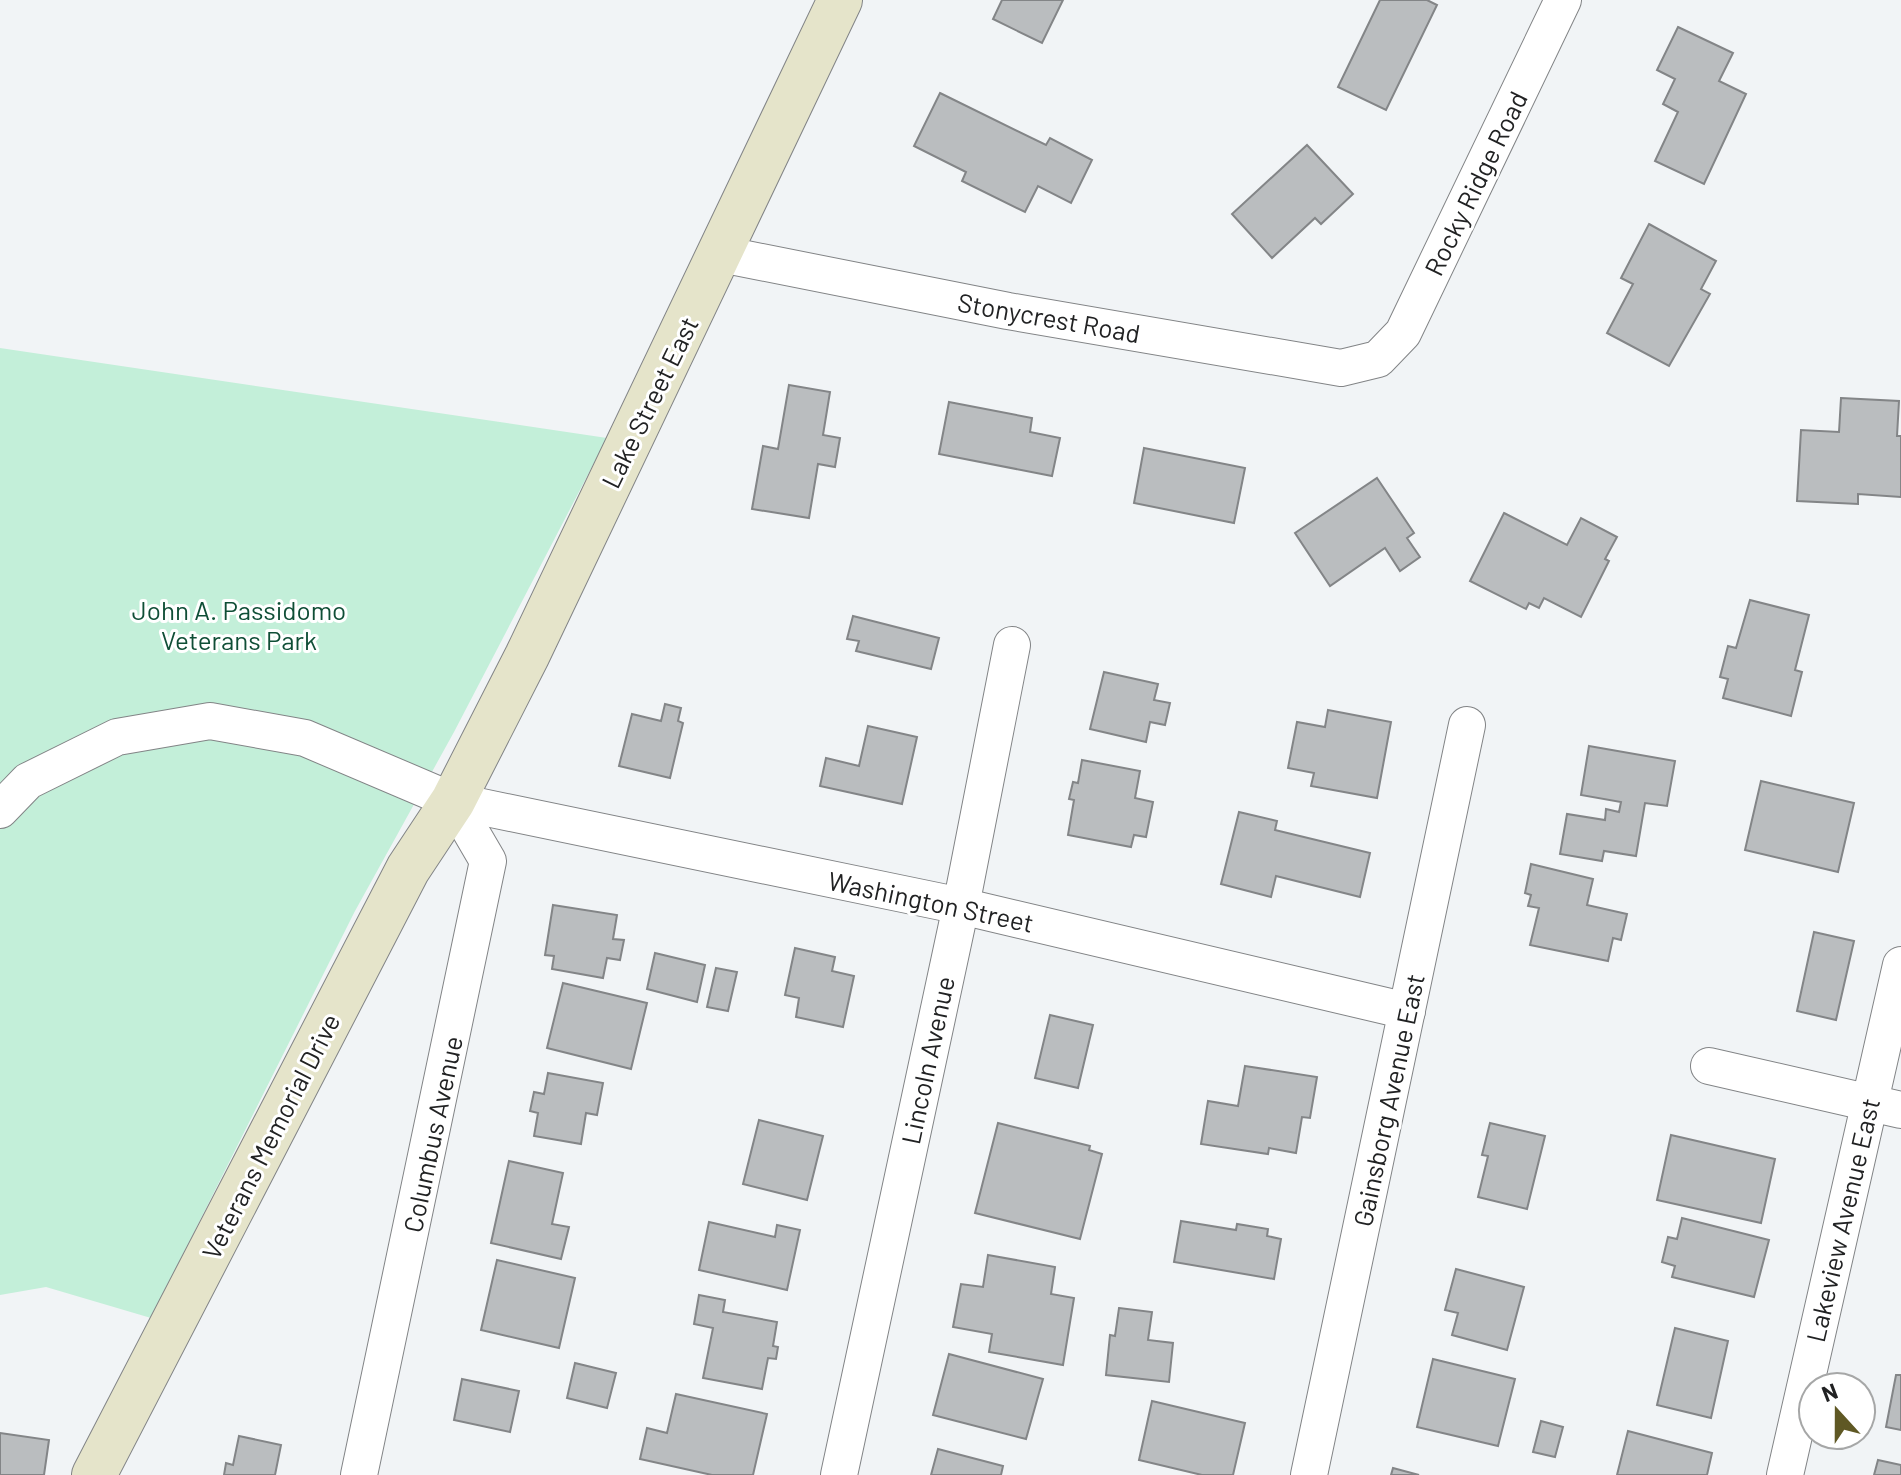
<svg xmlns="http://www.w3.org/2000/svg" width="1901" height="1475" font-family="Barlow,sans-serif">
<style>
.green{fill:#c3efd9}
.building{fill:#babdbf;stroke:#838587;stroke-width:2}
.lines{fill:none;stroke-linecap:round;stroke-linejoin:round}
.street-casing{stroke:#828486;stroke-width:38}
.secondary-casing{stroke:#828486;stroke-width:46}
.street{stroke:#fff;stroke-width:36}
.secondary{stroke:#e5e4ca;stroke-width:44}
.labels{text-anchor:middle;dominant-baseline:central;stroke-width:6;stroke-linejoin:round;paint-order:stroke}
.street-label{font-size:26px;fill:#212223;stroke:#fff}
.park-label{font-size:26px;fill:#0f4e36;stroke:#fff}
</style>
<rect width="100%" height="100%" fill="#f1f4f6"/>
<path class="green" d="M0 348 607 438 454 732 355 911 151 1318 46 1287 0 1295Z"/>
<g class="building">
<path d="M1002 0H1063L1042 43 993 19Z"/>
<path d="M1380 0H1427L1437 5 1386 110 1338 87Z"/>
<path d="M1678 27 1733 53 1719 81 1746 94 1704 184 1655 161 1678 112 1663 104 1675 79 1657 70Z"/>
<path d="M940 93 1046 145 1050 138 1092 160 1071 203 1038 186 1025 212 962 181 966 172 914 146Z"/>
<path d="M1307 145 1353 194 1321 224 1315 218 1272 258 1232 214Z"/>
<path d="M1649 224 1716 261 1701 289 1710 294 1669 366 1607 333 1633 284 1621 278Z"/>
<path d="M789 385 830 392 823 435 840 438 835 467 818 464 809 518 752 509 763 446 778 449Z"/>
<path d="M1841 398 1899 401 1897 436H1901V497L1858 494V504L1797 501 1801 430 1839 432Z"/>
<path d="M949 402 1032 418 1030 432 1060 438 1052 476 939 454Z"/>
<path d="M1144 448 1245 468 1234 523 1134 503Z"/>
<path d="M1377 478 1414 533 1407 538 1420 557 1400 571 1385 548 1330 586 1295 533Z"/>
<path d="M1504 513 1567 545 1581 518 1617 537 1605 559 1609 561 1581 617 1544 598 1539 608 1529 603 1526 609 1470 581Z"/>
<path d="M1750 600 1809 615 1795 670 1802 672 1791 716 1723 698 1728 679 1720 677 1728 646 1736 648Z"/>
<path d="M853 616 939 638 931 669 856 651 859 641 847 639Z"/>
<path d="M1104 672 1158 684 1154 700 1170 703 1165 725 1150 722 1146 742 1090 729Z"/>
<path d="M665 704 681 708 678 721 683 723 670 778 619 766 632 714 661 721Z"/>
<path d="M1328 710 1391 722 1377 798 1311 786 1314 773 1288 768 1297 722 1325 727Z"/>
<path d="M868 726 917 737 902 804 820 786 826 758 859 766Z"/>
<path d="M1589 746 1675 761 1667 806 1645 803 1636 856 1604 851 1602 861 1560 854 1567 814 1605 820 1606 809 1619 812 1621 802 1581 795Z"/>
<path d="M1082 760 1140 771 1135 798 1153 802 1146 837 1134 835 1131 847 1068 835 1074 800 1069 799 1073 782 1078 783Z"/>
<path d="M1761 781 1854 803 1838 872 1745 850Z"/>
<path d="M1239 812 1277 821 1275 830 1370 853 1360 897 1276 876 1271 897 1221 884Z"/>
<path d="M1531 864 1593 879 1587 905 1627 914 1621 940 1613 938 1608 961 1530 945 1539 908 1528 906 1531 895 1525 893Z"/>
<path d="M553 905 617 915 613 939 624 940 620 960 607 958 603 978 552 969 554 956 545 955Z"/>
<path d="M1814 932 1854 941 1836 1020 1797 1011Z"/>
<path d="M795 948 835 957 832 971 854 976 843 1027 796 1017 799 998 785 995Z"/>
<path d="M655 953 705 965 697 1002 647 989Z"/>
<path d="M716 968 737 972 728 1011 707 1007Z"/>
<path d="M563 983 647 1003 631 1069 547 1048Z"/>
<path d="M1050 1015 1093 1025 1078 1088 1035 1078Z"/>
<path d="M1245 1066 1317 1077 1310 1118 1302 1117 1296 1153 1269 1148 1268 1154 1201 1144 1208 1101 1238 1106Z"/>
<path d="M548 1073 603 1083 597 1115 586 1113 581 1144 534 1136 538 1113 530 1111 534 1092 544 1094Z"/>
<path d="M759 1120 823 1136 807 1200 743 1184Z"/>
<path d="M998 1123 1090 1146 1089 1150 1102 1154 1080 1239 975 1213Z"/>
<path d="M1490 1123 1545 1136 1527 1209 1478 1197 1488 1156 1482 1155Z"/>
<path d="M1671 1135 1775 1159 1761 1223 1657 1200Z"/>
<path d="M509 1161 563 1173 552 1224 569 1227 561 1259 491 1243Z"/>
<path d="M1682 1218 1769 1240 1754 1297 1672 1277 1675 1266 1662 1262 1668 1237 1677 1239Z"/>
<path d="M1181 1221 1236 1230 1237 1224 1268 1229 1267 1236 1281 1239 1274 1279 1174 1262Z"/>
<path d="M709 1222 775 1237 777 1225 800 1230 787 1290 699 1270Z"/>
<path d="M988 1255 1055 1267 1051 1294 1074 1298 1063 1365 989 1352 992 1334 953 1327 961 1284 983 1287Z"/>
<path d="M497 1260 575 1278 559 1348 481 1330Z"/>
<path d="M1456 1269 1524 1287 1507 1350 1452 1335 1458 1313 1445 1310Z"/>
<path d="M699 1295 725 1300 723 1312 777 1322 773 1346 778 1347 776 1359 768 1358 762 1389 703 1378 713 1328 694 1324Z"/>
<path d="M1119 1308 1152 1312 1148 1340 1173 1343 1169 1382 1106 1375 1110 1335 1115 1336Z"/>
<path d="M1675 1328 1728 1341 1711 1418 1657 1405Z"/>
<path d="M949 1354 1043 1379 1026 1439 933 1415Z"/>
<path d="M1433 1359 1515 1379 1498 1446 1417 1427Z"/>
<path d="M575 1363 616 1373 607 1408 567 1398Z"/>
<path d="M1896 1375H1901V1430L1886 1427Z"/>
<path d="M462 1379 519 1391 510 1432 454 1420Z"/>
<path d="M676 1394 767 1414 753 1475H712L640 1459 647 1428 667 1433Z"/>
<path d="M1152 1401 1245 1423 1233 1475H1202L1139 1460Z"/>
<path d="M1541 1421 1563 1427 1555 1457 1533 1452Z"/>
<path d="M1628 1431 1712 1453 1707 1475H1617Z"/>
<path d="M0 1433 49 1440 44 1475H0Z"/>
<path d="M239 1436 281 1445 275 1475H224L226 1463 233 1465Z"/>
<path d="M938 1449 1003 1466 1001 1475H931Z"/>
<path d="M1878 1460 1901 1465V1475H1874Z"/>
<path d="M1393 1468 1419 1475H1391Z"/>
</g>
<g class="lines">
<defs>
<g id="street">
<path d="M721 254 1008 311 1341 368 1378 359 1403 333 1563 0"/>
<path d="M0 810 28 781 117 737 210 721 305 738 453 801 961 906 1407 1011"/>
<path d="M1709 1066 1901 1110"/>
<path d="M359 1475 488 861 453 801"/>
<path d="M839 1475 961 906 1012 645"/>
<path d="M1309 1475 1467 725"/>
<path d="M1785 1475 1901 965"/>
</g>
<path id="secondary" d="M94 1475 408 869 453 801 527 656 840 0"/>
</defs>
<use href="#street" class="street-casing"/>
<use href="#secondary" class="secondary-casing"/>
<use href="#street" class="street"/>
<use href="#secondary" class="secondary"/>
</g>
<g class="labels">
<g class="street-label">
<text transform="translate(1475 183) rotate(-64)">Rocky Ridge Road</text>
<text transform="translate(1049 317) rotate(10)">Stonycrest Road</text>
<text transform="translate(649 402) rotate(-64)">Lake Street East</text>
<text transform="translate(931 901) rotate(12)">Washington Street</text>
<text transform="translate(927 1060) rotate(-78)">Lincoln Avenue</text>
<text transform="translate(1388 1100) rotate(-78)">Gainsborg Avenue East</text>
<text transform="translate(432 1134) rotate(-78)">Columbus Avenue</text>
<text transform="translate(270 1136) rotate(-63)">Veterans Memorial Drive</text>
<text transform="translate(1842 1220) rotate(-77)">Lakeview Avenue East</text>
</g>
<g class="park-label">
<text x="239" y="609">John A. Passidomo<tspan x="239" dy="30">Veterans Park</tspan></text>
</g>
</g>
<g transform="translate(1837 1411) rotate(339)"><circle r="38" fill="#ffffff" stroke="#a6a7a7" stroke-width="2"/>
<path d="M0-6L14 30L0 20L-14 30Z" fill="#5f5824"/>
<text y="-12" font-size="22" font-weight="bold" text-anchor="middle" fill="#212223">N</text>
</g>
</svg>
